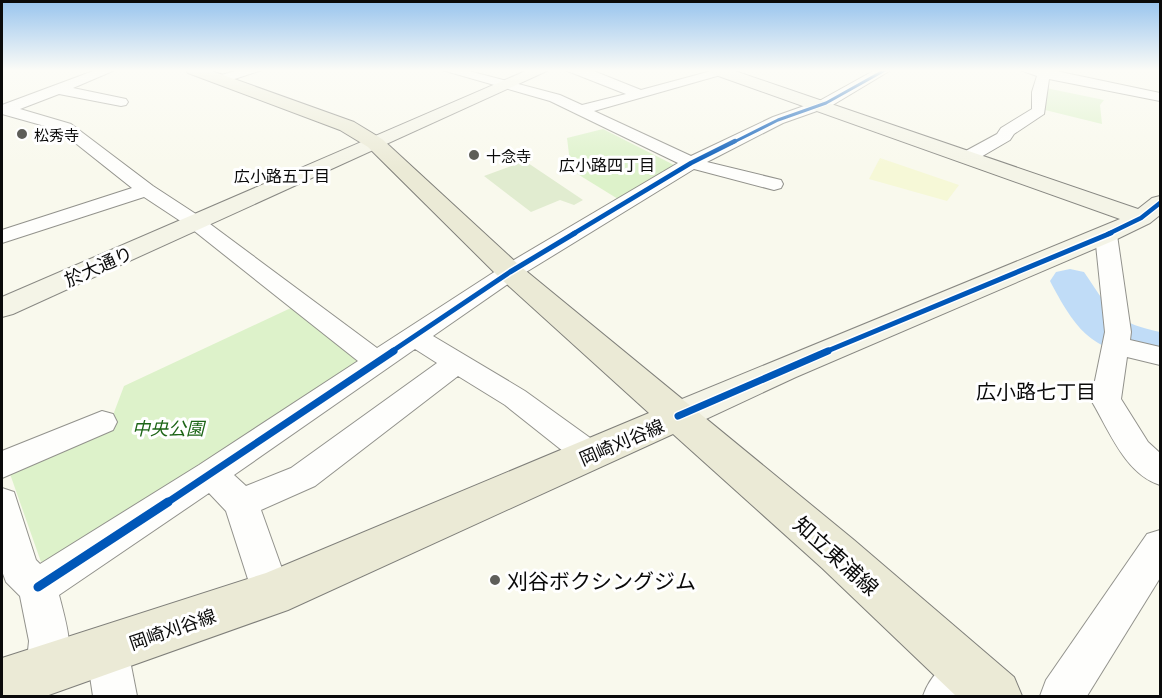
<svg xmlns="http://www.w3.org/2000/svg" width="1162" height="698" font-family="Georgia,'Noto Sans JP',serif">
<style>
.farmland{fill:#f6f8d7}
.green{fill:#ddf2ca}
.cemetery{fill:#e1ecd0}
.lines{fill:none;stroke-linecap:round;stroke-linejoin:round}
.river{fill:#c0dcf7;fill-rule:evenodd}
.street-casing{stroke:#92928c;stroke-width:2}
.secondary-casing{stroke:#888883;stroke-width:2}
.primary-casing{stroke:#7f7f7a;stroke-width:2}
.street{fill:#fefefc;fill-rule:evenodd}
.secondary{fill:#f4f4e7;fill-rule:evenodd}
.primary{fill:#ebead6;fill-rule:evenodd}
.cycleway-far4-casing{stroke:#fff;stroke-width:5}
.cycleway-far3-casing{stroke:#fff;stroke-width:7}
.cycleway-far2-casing{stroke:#fff;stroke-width:8}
.cycleway-far1-casing{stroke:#fff;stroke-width:10}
.cycleway-casing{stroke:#fff;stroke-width:13}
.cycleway-far4{stroke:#0057b8;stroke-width:3}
.cycleway-far3{stroke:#0057b8;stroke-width:4.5}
.cycleway-far2{stroke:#0057b8;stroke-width:5}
.cycleway-far1{stroke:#0057b8;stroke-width:7}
.cycleway{stroke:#0057b8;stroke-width:9}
.poi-dot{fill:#5e5e59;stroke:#fff;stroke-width:2}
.labels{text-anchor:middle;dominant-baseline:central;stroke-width:6;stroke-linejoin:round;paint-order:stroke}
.far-poi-label{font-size:15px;fill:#0a0a0a;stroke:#fff;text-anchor:start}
.far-neighbourhood-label{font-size:16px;fill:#0a0a0a;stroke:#fff}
.street-label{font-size:18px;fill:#0a0a0a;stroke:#fff}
.park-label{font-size:18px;font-style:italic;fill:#1d6517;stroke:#fff}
.neighbourhood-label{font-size:20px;fill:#0a0a0a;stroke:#fff}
.near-street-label{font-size:21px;fill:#0a0a0a;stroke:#fff}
.near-poi-label{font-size:21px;fill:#0a0a0a;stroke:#fff;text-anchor:start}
</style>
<rect width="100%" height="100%" fill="#f9f9ed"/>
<path class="farmland" d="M880 158 959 185 947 201 869 179Z"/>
<g class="green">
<path d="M1046 88 1104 100 1100 105 1102 124 1041 109Z"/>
<path d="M603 129 676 166 618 199 571 170 567 138Z"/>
<path d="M293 307 365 362 71 556 41 562 9 471 110 423 124 386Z"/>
</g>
<path class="cemetery" d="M525 161 583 200 574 205 560 200 531 212 484 176Z"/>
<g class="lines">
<path class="river" d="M1070 269 1084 272C1110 310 1113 322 1160 332V362C1094 349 1081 340 1050 281L1056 272Z"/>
<defs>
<g id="street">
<path d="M96 70H115L73 88 126 99 128 102 126 105 121 106 59 94 20 109 71 124 153 186 202 218 377 348 502 267 678 163 550 101 442 70H465L560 95 582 105 626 94 565 70H591L641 90 715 70H738L594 111 691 156 773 117 821 100 875 70H891L831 106 783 123 707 162 781 180 783 184 781 188 774 190 694 169 518 277 433 336 525 391 600 445 605 454 600 463 589 466 578 463 505 405 458 376 315 486 261 510 291 594 285 607 271 613 257 607 226 511 209 493 59 595C67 626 76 654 63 685L48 692 33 685 26 670 29 641 20 596 6 582 2 571V488L14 492 36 560 40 564 199 465 358 361 188 226 144 197 2 243V230L132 188 59 130 2 114V105ZM415 349 437 363 291 468 246 486 234 475Z"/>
<path d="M239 70H262L219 84 212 80 214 77Z"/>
<path d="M1020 70H1051L1160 93V101L1049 79 1044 114 1014 134 1010 140 974 161H962L959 157 962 153 997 134 1001 128 1032 109V92L1037 76Z"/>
<path d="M1106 229 1113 231 1117 235 1131 332 1130 340 1160 347V365L1127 357 1121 399 1148 442 1160 453V485C1125 474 1109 430 1091 400L1105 332 1095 235 1099 231Z"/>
<path d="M102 411 113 414 117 422 113 430 2 478V451Z"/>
<path d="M1160 530V578L1087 696H1040L1046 680 1147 534Z"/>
<path d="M107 629 122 635 128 650 137 696H93L86 650 92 635Z"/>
<path d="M968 651 983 658 990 673 983 688 976 696H923C930 675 947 660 968 651Z"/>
</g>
<g id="secondary">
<path d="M528 70H549L13 314 2 317V297Z"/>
<path d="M708 70H732L1138 209 1152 198 1160 196V215L1150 223 1115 240 796 377 691 426 678 429 665 426 659 416 665 406 1120 219 710 73Z"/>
</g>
<path id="primary" d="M186 70H209L354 122 382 139 520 266 854 540 1014 677 1022 696H956L822 568 673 434 288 610 46 696H2V658L266 573 649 413 500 278 368 147 340 130 188 73Z"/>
</defs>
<use href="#street" class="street-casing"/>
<use href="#secondary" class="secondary-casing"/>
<use href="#primary" class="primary-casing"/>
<use href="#street" class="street"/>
<use href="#secondary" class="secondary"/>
<use href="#primary" class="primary"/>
<defs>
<path id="cycleway-far4" d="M732 143 778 120 826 103 885 70"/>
<g id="cycleway-far3">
<path d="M573 234 691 163 735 141"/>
<path d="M1108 234 1141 218 1160 203"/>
</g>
<g id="cycleway-far2">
<path d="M391 352 510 272 575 233"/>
<path d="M825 352 1111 233"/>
</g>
<g id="cycleway-far1">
<path d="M678 416 828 351"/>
<path d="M165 504 394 351"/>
</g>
<path id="cycleway" d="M38 587 168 502"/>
</defs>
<use href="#cycleway-far4" class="cycleway-far4-casing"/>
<use href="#cycleway-far3" class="cycleway-far3-casing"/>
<use href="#cycleway-far2" class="cycleway-far2-casing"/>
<use href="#cycleway-far1" class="cycleway-far1-casing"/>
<use href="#cycleway" class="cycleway-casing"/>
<use href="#cycleway-far4" class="cycleway-far4"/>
<use href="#cycleway-far3" class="cycleway-far3"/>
<use href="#cycleway-far2" class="cycleway-far2"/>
<use href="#cycleway-far1" class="cycleway-far1"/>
<use href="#cycleway" class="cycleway"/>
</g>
<linearGradient id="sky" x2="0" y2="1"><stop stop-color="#98c4ee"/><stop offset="0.42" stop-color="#fcfcf7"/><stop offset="1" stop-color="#fcfcf7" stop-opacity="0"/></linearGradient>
<rect width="1162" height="168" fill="url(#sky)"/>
<g class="poi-dot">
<circle cx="22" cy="134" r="6"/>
<circle cx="474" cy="155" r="6"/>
<circle cx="495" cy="580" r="6"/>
</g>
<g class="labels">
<g class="far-poi-label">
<text x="34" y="134">松秀寺</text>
<text x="486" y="155">十念寺</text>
</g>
<g class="far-neighbourhood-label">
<text x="607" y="164">広小路四丁目</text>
<text x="282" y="175">広小路五丁目</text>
</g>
<g class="street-label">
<text transform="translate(98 265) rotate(-24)">於大通り</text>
<text transform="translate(621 441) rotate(-23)">岡崎刈谷線</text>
<text transform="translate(172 628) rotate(-19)">岡崎刈谷線</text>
</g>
<g class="park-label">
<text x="168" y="427">中央公園</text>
</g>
<g class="neighbourhood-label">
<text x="1036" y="390">広小路七丁目</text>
</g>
<g class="near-street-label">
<text transform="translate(837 555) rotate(42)">知立東浦線</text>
</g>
<g class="near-poi-label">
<text x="507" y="580">刈谷ボクシングジム</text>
</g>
</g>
<rect width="1162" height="698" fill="none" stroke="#0a0a0a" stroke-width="6"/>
</svg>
